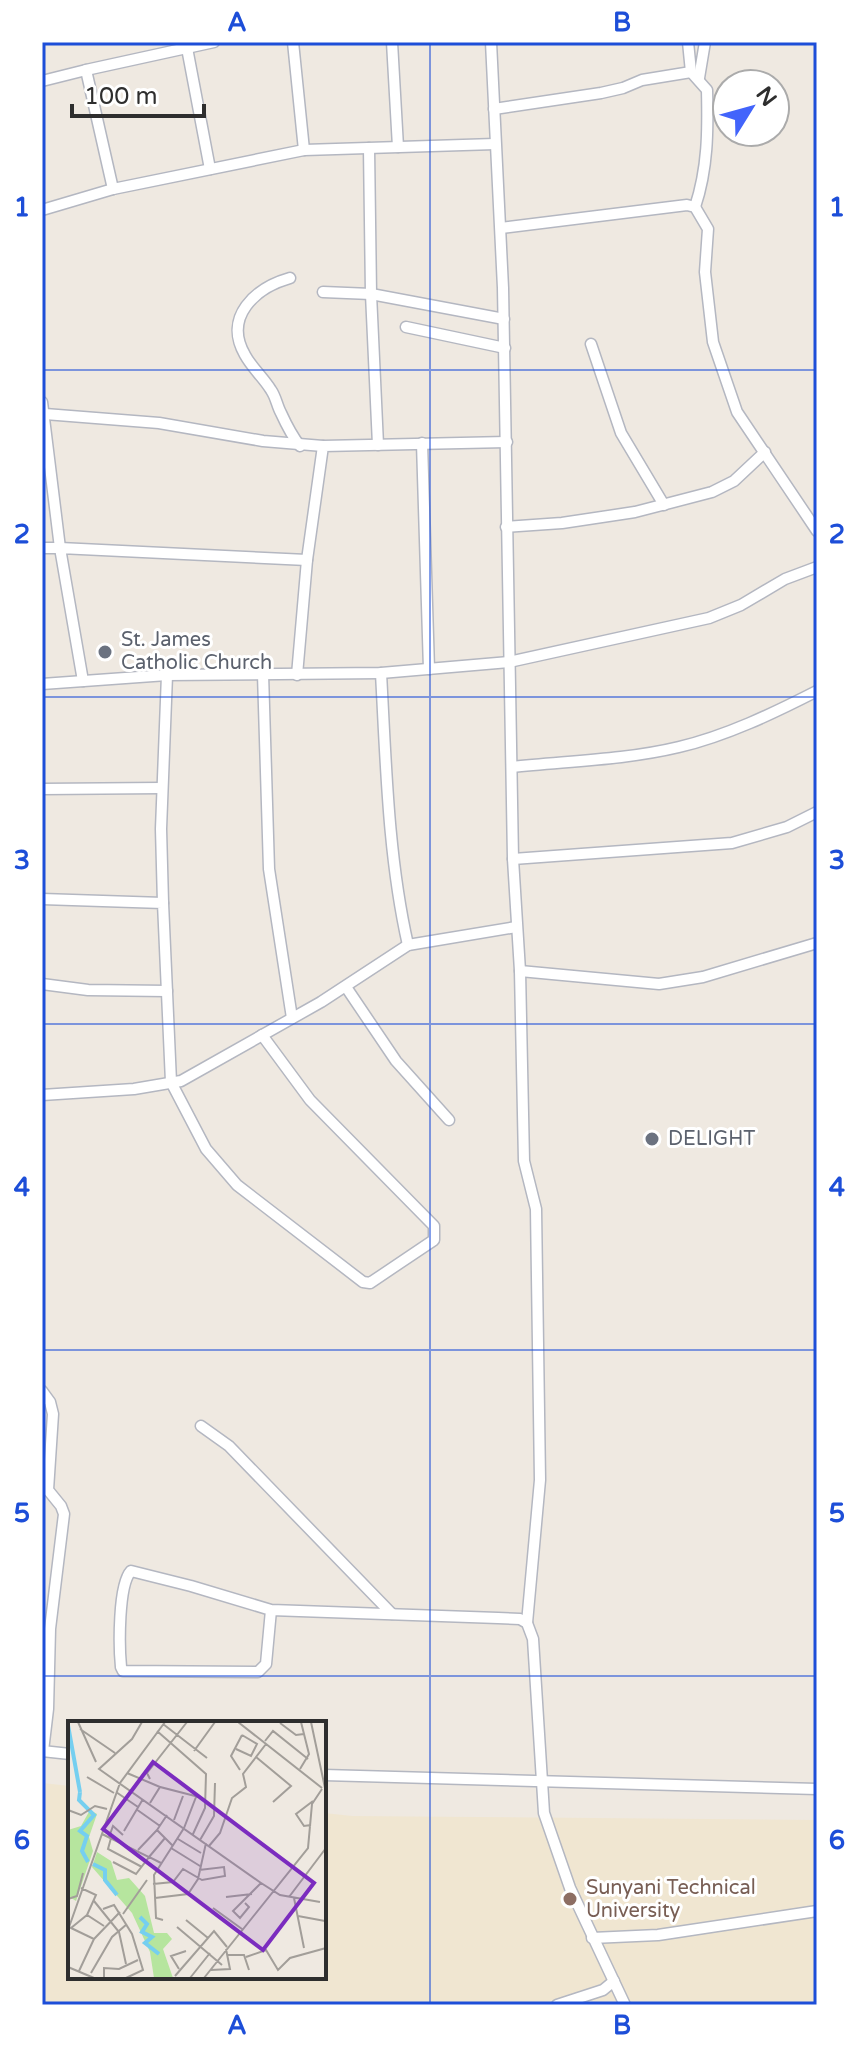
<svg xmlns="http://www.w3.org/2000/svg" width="859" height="2047" font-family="'Varela Round',sans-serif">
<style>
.education{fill:#f0e6d1}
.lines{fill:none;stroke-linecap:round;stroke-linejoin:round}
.street-casing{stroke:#b4b7c1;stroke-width:13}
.street{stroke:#fff;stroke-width:10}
.grid{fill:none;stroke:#1d4ed8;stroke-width:2;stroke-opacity:0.55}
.worship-dot{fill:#6b7280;stroke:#fff;stroke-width:3}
.education-dot{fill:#8d6e63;stroke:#fff;stroke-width:3}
.labels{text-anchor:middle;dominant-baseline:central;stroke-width:6;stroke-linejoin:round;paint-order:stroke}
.worship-label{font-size:20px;fill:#5b616d;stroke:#fff;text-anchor:start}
.education-label{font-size:20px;fill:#785e54;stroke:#fff;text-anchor:start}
.inset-river{fill:none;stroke:#75cff0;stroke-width:4}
.inset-road{fill:none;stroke:#a29e99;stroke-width:2}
.view{fill:#7b2cbf;fill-opacity:0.15;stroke:#7b2cbf;stroke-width:4}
.inset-edge{fill:none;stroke:#2e2e2e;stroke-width:4}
.neatline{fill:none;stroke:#1d4ed8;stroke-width:3}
.grid-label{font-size:26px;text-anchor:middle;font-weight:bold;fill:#1d4ed8}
</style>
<rect width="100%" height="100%" fill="#efe9e1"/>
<path class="education" d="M42 1783 70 1786V1977H324V1813L352 1816 817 1820V2005H42Z"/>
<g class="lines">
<defs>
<g id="street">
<path d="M293 42 304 150"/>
<path d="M392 42 398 147"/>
<path d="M491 42 503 288 513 859 520 971 524 1161 536 1209 540 1480 527 1623"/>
<path d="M688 42 691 72 707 90C708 130 708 168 695 207"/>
<path d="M187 48 210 169"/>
<path d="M86 70 214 42"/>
<path d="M699 78 705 42"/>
<path d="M42 81 86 70 113 189 42 210"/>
<path d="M494 109 601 93 623 88 642 80 691 72"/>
<path d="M369 148 371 294 378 445"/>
<path d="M113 189 304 150 495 144"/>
<path d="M501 228 687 205 695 207 708 229 705 272 713 342 737 412 817 531"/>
<path d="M290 278C255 288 223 317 245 355 252 368 263 377 271 390 276 397 277 406 281 413 286 424 292 436 300 446"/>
<path d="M323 292 371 294 504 319"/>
<path d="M406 327 505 348"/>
<path d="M591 344 621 433 664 505"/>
<path d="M42 402 60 548H42"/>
<path d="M45 414 159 423 263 441 323 446"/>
<path d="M422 443 429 669"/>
<path d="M506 527 562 523 635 512 712 492 734 481 765 452"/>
<path d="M381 673C386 764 388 857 408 945"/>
<path d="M263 674 269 869 292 1018"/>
<path d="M297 675 307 560 323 446 507 442"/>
<path d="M83 681 60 548 307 560"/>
<path d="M42 684 167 675 381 673 509 662 709 618 741 605 785 579 817 567"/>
<path d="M512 767C567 761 625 760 679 747 726 736 774 713 817 691"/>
<path d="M42 789 162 788"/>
<path d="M513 859 732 843 787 827 817 812"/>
<path d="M42 899 163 903 171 1082 206 1149 237 1185 363 1282 370 1283 434 1240V1226L310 1100 262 1035"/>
<path d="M163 903 161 829 167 675"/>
<path d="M520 971 659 984 703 977 817 943"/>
<path d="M42 984 88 990 167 991"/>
<path d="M346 987 396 1061 449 1120"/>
<path d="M42 1095 134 1089 181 1081 321 1002 408 945 516 927"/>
<path d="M42 1391 50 1402 53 1414 48 1490 61 1506 64 1514 50 1629 48 1709 43 1751"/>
<path d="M201 1426 229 1446 392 1614"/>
<path d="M271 1610 266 1664 258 1672 123 1671 121 1667C119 1647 118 1585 131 1571L191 1586 271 1610 498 1618 520 1619 527 1623 533 1639 544 1813 570 1888 625 2005"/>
<path d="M42 1751 70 1754"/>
<path d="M324 1775 817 1789"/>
<path d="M592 1938 658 1935 817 1911"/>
<path d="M557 2005 603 1990 614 1981"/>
</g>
</defs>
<use href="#street" class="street-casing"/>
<use href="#street" class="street"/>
</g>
<path class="grid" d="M430 42V2005M42 370H817M42 697H817M42 1024H817M42 1350H817M42 1676H817"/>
<g class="worship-dot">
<circle cx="105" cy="652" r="8"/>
<circle cx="652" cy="1139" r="8"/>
</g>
<circle class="education-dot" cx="570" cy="1899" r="8"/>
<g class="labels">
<g class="worship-label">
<text x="121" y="640">St. James<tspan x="121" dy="23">Catholic Church</tspan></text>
<text x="668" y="1139">DELIGHT</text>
</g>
<g class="education-label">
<text x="586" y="1888">Sunyani Technical<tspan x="586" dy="23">University</tspan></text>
</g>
</g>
<g transform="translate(68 1721)">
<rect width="258" height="258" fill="#efe9e1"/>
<path d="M22 89 29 93 21 116 25 130 8 180 0 175V109L13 105ZM29 131 43 140 49 159 61 157 77 175 86 212H99L104 218 95 228 105 257H86L82 231 64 192 24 146Z" fill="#b6e59e"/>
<path class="inset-river" d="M0 4 12 71M12 71 11 79 26 94 12 110 19 115 14 130 20 141M25 143 37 149V159L49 174M72 196 79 203 74 211 84 216 77 222 91 233"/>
<path class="inset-road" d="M10 1 28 41M74 1 64 18 31 48 193 162M170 1 254 67M243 1 257 67M212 2 228 14 236 13M95 3 139 37M12 8 47 32M89 10 138 53 137 87 125 113M197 20 205 10 240 38M168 28 183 35 189 23 174 14M126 30 147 1M188 36 223 65 205 81M87 42 110 60M232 48 241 33 233 1M172 49 163 35 174 14M59 52 92 66M19 56 46 72M82 58 79 52 119 1M48 71 70 86M82 82 92 66 131 76M68 88 92 105M0 89 13 94 27 85 39 88M99 94 89 109 105 125M106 99 115 75M243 104 236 105 228 93 245 80M56 110 75 78M34 113 81 136 68 153 45 141M41 116 45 105 55 114M43 117 40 128 74 146M110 118 133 132M132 119 146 95 147 62M141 125 152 112 164 77 178 66 175 53 198 23M103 127 132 145M70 129 89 109M93 142 81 136 97 117M85 163 105 161 115 148 134 159 157 155 156 146 131 149M13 167 28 174 19 194M158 176 184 173M221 176 258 127M87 177 120 173 130 158 138 122M226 177 236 227M0 178 9 175 15 152M26 180 51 211 58 243M177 182 181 186 172 197 165 190 193 162 212 174 252 181M145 187 174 208M35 188 46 184 64 213 75 249 58 257M55 193 79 159M230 195 257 200M95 199 88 197 86 154 116 107 128 76M118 199 140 217M1 206 26 218 11 250M109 206 154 244M3 207 19 194 36 205M0 209 52 62 97 1M26 218 52 191M159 234H176L181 249M178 236 198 229 210 249 222 237 258 227M0 246 26 257M111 248 103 235 118 230M143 249 162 248 158 228M23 252 44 216 59 203M107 255 146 210 159 226M36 257V247L51 248 70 239M122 257 142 232M136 257 240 127 244 83 254 68"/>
<path class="view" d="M85 41 246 162 195 229 35 108Z"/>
<rect width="258" height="258" class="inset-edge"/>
</g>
<rect width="859" height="2047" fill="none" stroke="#ffffff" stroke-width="88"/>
<g transform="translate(751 108) rotate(53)"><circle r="38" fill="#ffffff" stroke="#ababab" stroke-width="2"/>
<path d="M0-6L14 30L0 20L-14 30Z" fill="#4264fb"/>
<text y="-12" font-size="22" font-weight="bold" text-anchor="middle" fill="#2e2e2e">N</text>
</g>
<path d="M72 104v12h132v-12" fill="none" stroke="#2e2e2e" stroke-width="4"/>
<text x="84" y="104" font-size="24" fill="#2e2e2e" stroke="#ffffff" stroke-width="6" paint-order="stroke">100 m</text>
<rect x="44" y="44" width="771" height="1959" class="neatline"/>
<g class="grid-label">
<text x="237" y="31">A</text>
<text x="622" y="31">B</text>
<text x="22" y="216">1</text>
<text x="837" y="216">1</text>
<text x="22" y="543">2</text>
<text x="837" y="543">2</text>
<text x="22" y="869">3</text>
<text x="837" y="869">3</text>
<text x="22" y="1196">4</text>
<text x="837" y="1196">4</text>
<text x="22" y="1522">5</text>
<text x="837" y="1522">5</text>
<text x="22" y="1849">6</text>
<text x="837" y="1849">6</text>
<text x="237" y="2034">A</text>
<text x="622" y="2034">B</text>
</g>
</svg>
